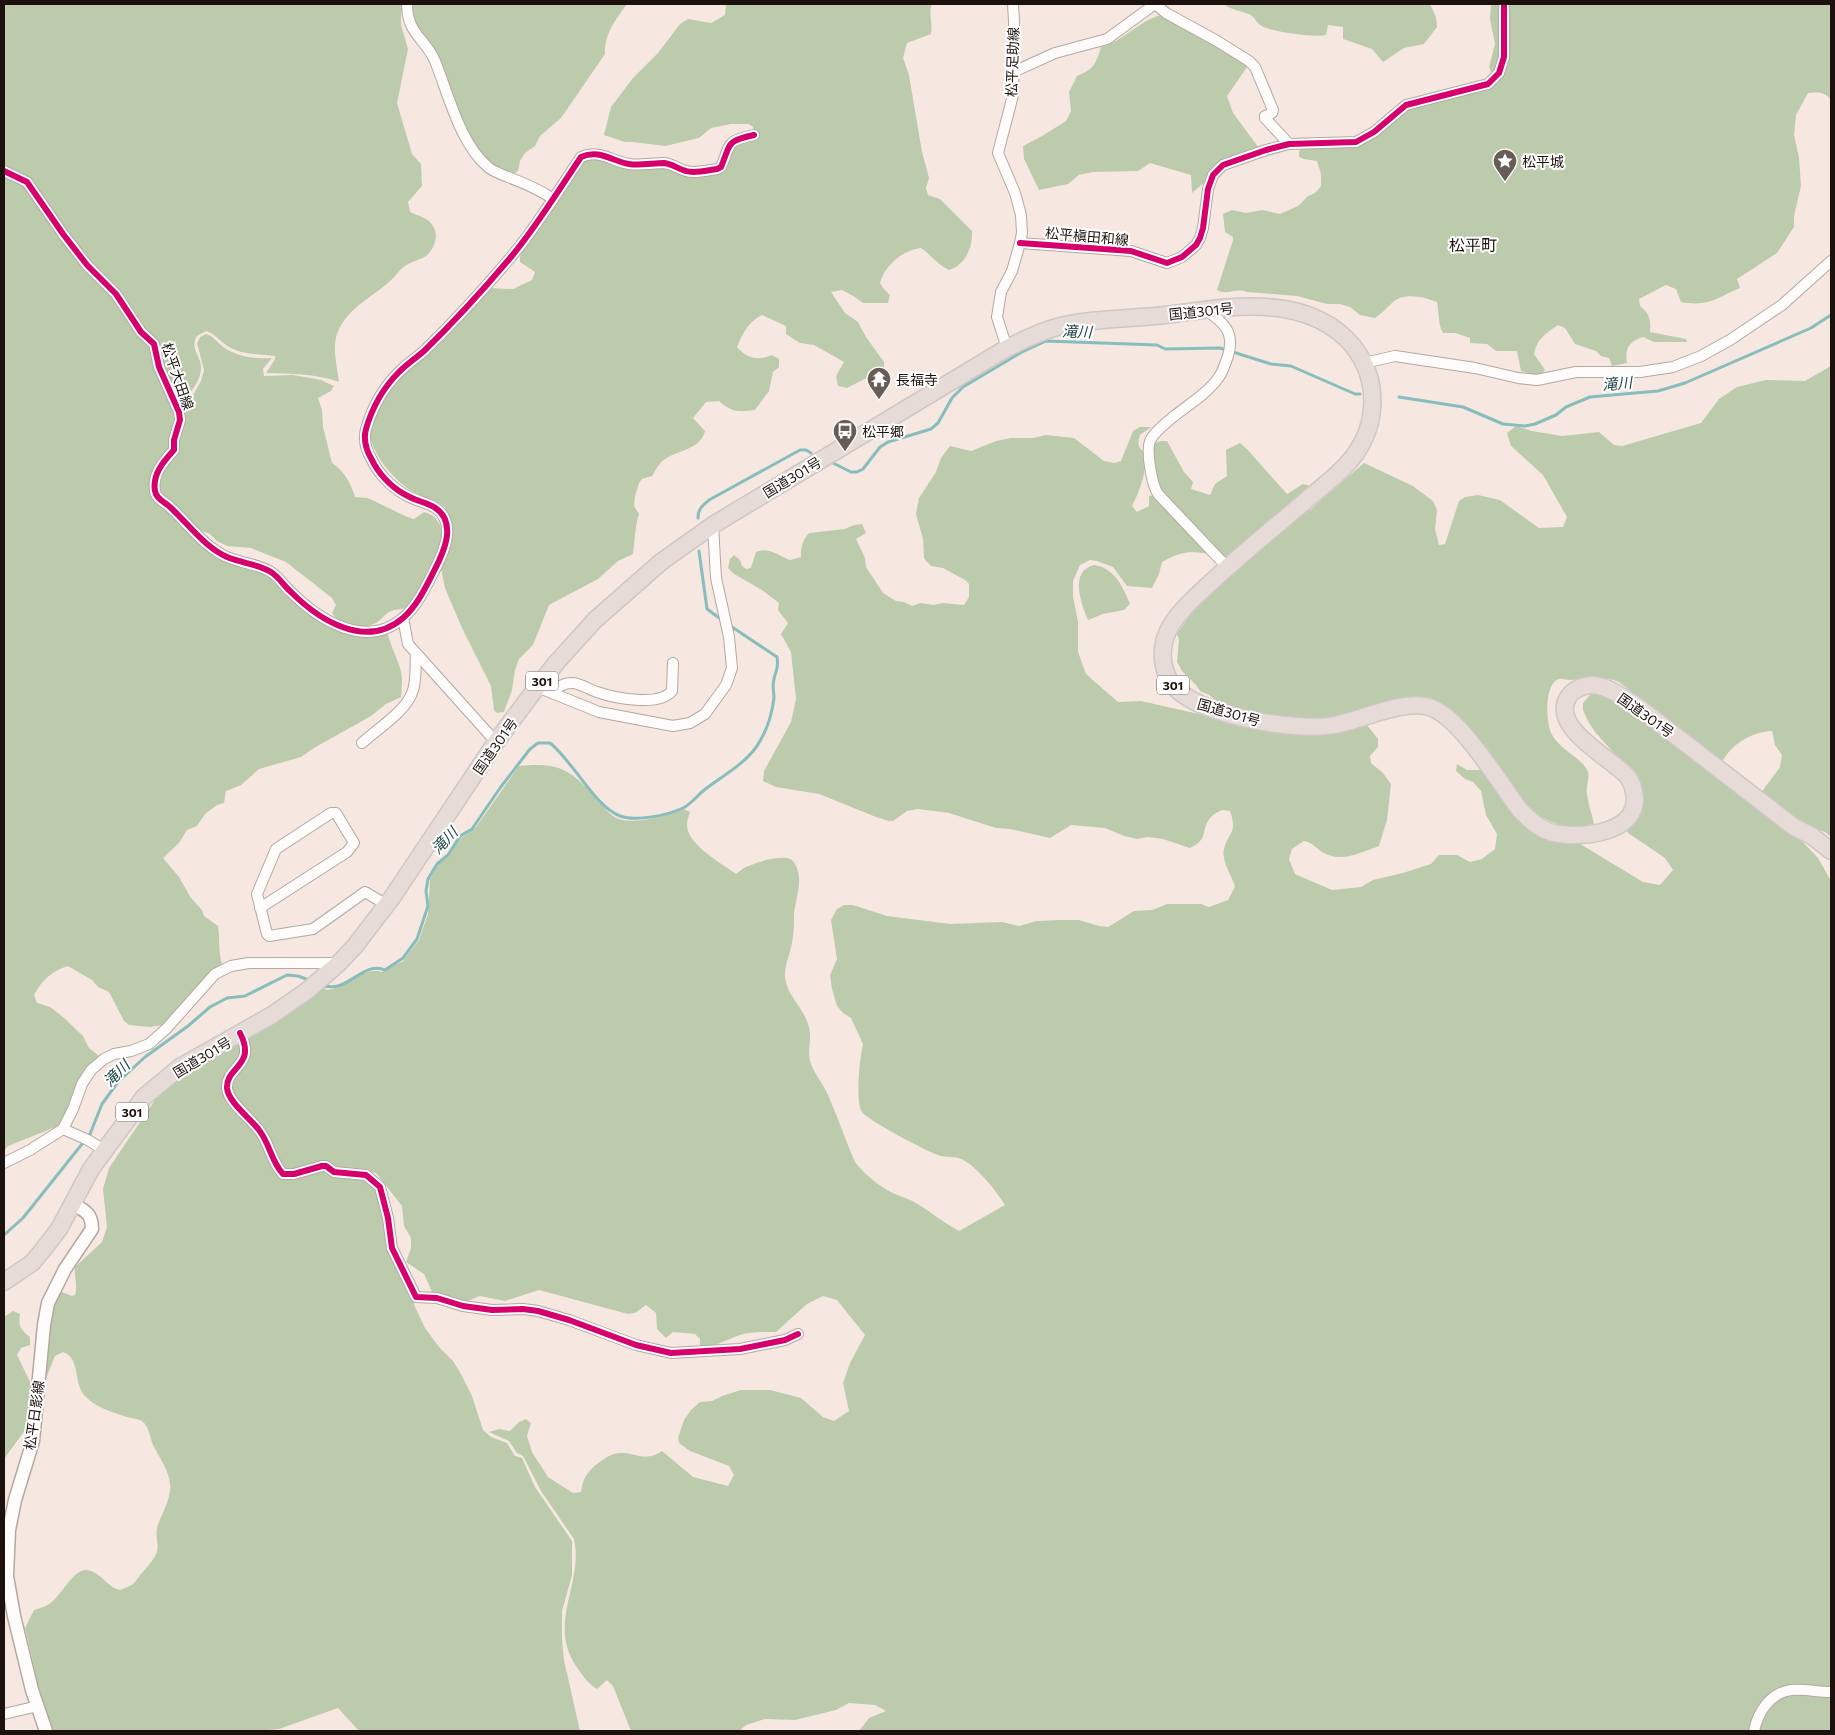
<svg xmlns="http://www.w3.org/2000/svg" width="1835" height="1735" font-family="Commissioner,'Noto Sans JP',sans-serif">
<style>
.forest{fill:#bdcbad}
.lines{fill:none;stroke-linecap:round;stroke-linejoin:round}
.stream{stroke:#87bdbc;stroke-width:3}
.minor-casing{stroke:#b3a8a2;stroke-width:12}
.tertiary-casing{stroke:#b3a8a2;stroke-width:15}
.trunk-casing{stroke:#cec7c4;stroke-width:19}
.minor{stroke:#fefcfa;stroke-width:10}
.tertiary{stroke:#fefcfa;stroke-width:12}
.trunk{stroke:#e6dbd7;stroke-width:16}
.cycleway-casing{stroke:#fff;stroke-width:9}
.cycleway{stroke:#d6006c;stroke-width:6}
.labels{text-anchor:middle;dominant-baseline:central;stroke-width:4;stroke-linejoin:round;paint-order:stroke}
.shield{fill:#fff;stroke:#605856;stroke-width:1}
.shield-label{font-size:12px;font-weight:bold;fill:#1c110d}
.street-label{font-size:14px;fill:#1c110d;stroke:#fff}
.poi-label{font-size:14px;fill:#1c110d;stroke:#fff;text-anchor:start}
.water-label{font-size:15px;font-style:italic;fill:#1d4445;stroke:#fff}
.quarter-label{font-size:16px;fill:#1c110d;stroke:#fff}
</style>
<rect width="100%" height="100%" fill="#f6e8e1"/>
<g class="forest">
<path d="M4 4H404L401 12V25L408 49 397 103 412 154 421 164 422 186 408 202 410 212C416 215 425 217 430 222 440 232 436 248 426 256 420 260 412 261 405 266 399 270 395 277 389 282 372 297 350 307 339 329 331 344 337 366 339 382 314 373 291 374 266 373L275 359V356C257 354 241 355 226 345 219 340 215 334 206 331L197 336C189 349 202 356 201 369 200 384 188 395 178 405L157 348 28 181 4 170Z"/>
<path d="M409 4H627C616 19 604 34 605 54L561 118 540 136 535 146 525 153 520 161 518 171 512 175 494 169 476 150 419 36Z"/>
<path d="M726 4H932C928 14 933 23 931 34L907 43 903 58 909 75 922 152 929 178 926 188 928 195 940 199 972 231C973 248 965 265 949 270 938 265 931 255 921 248 903 250 885 265 880 283L883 288 890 295 888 303H863L855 297 842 290 831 292 845 313 858 322 866 337 884 362V369L847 388 838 386 836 376 844 362 814 345 800 343 786 334V326L762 315C748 322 743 333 737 347 748 359 757 361 772 355L779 359V367L773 372 769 391 755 410C739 412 732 413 719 401L706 402 693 418 705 431C701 450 676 450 664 460 658 464 656 470 652 476L642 479 639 483 635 496 634 506 639 514C635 526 635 540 633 554L618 561 598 579 549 605 533 645 519 659 515 670 512 690 504 712 497 713 494 710 491 686 462 628 445 588 440 564 449 530 445 507C433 498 420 497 410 490 392 479 366 447 370 426L390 386 486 288 513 289 532 280 535 272 520 262V257L525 242 583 159 588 158 646 165 718 171 732 146 755 137 753 127 749 124H731L711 128 699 138 665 146 633 142H625L604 135 611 107 633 78 658 53 680 24 688 19 711 23 725 15Z"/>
<path d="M1224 4H1430L1436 17 1437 27 1424 44 1404 48 1383 62 1372 49 1343 39V27L1328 25 1326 35C1315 38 1270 32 1260 25 1256 22 1254 16 1249 14 1241 11 1231 10 1224 4Z"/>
<path d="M1491 4H1502V54L1493 76 1489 67 1495 44 1490 19Z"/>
<path d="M1508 4H1831V100C1825 92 1818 92 1808 93L1796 115 1794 135 1799 157 1801 186 1794 216V227L1777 253 1737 279 1740 288C1716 298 1709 307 1681 302L1676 289 1666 285 1639 299 1640 306C1650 314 1651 320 1650 332L1686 339 1687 342H1654L1643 337C1630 341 1624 348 1627 363L1612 366 1609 358 1601 356 1596 351 1575 344 1565 328 1558 325C1546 333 1536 340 1534 354L1545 370 1542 374 1534 375 1521 371 1517 351H1496L1487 344 1470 343V338L1455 333H1443C1438 325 1439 312 1437 302 1424 297 1405 292 1393 302 1387 308 1382 313 1375 318L1360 315 1350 307 1340 304H1327L1297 296 1247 292C1237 287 1227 296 1217 290L1233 240V237L1225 232 1223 214 1232 210 1246 213 1262 210 1280 214 1298 206 1308 196 1315 193 1321 186V174L1317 161 1304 159 1299 157V152L1302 146 1316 144 1333 148 1343 147 1401 111 1495 84Z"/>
<path d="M1162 15 1242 59 1247 67 1227 96 1233 113 1259 148 1212 171 1205 182 1192 193 1191 175 1150 163 1138 171 1093 172 1079 175 1068 184 1039 190 1024 159 1023 146 1042 136 1066 121 1071 111 1069 92 1077 76C1094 69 1096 64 1101 47 1124 41 1139 20 1162 15Z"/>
<path d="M4 173 26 183 151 341 177 409 173 441 152 487 209 549 267 572 337 628 387 629C389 643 396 655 400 668 403 677 402 687 401 697L386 704 371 716 314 748 301 757 259 769 241 785 226 791 224 803 217 805 205 814 197 826 187 830 179 843 163 858 179 877 191 898 202 910 204 916 218 926C220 939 218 951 222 964L189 1001 163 1025 150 1027 129 1025 124 1021 109 992 98 987 92 980 68 966C52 971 42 980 34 995L37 1003 50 1007 63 1017 83 1036 89 1048 99 1056C88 1068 80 1079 73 1093 68 1104 65 1116 58 1126L8 1146 4 1151Z"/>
<path d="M206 334C213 336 216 341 222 346 236 357 255 359 272 358L263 369 264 376 293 375 321 380 334 386 331 391 318 398 322 410 323 427 332 463C344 471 351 483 355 497L368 498 407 517 414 519 424 512C443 516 445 537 439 553 437 559 432 563 429 568 422 580 418 600 405 608 401 610 395 609 391 611 385 614 381 620 376 623 361 631 341 627 332 613L336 605 332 598 286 562 251 548 227 546 217 541 210 534 194 528 159 496 157 487 161 471 175 451 180 408 193 395 201 381 204 370 197 343 200 337Z"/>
<path d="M1831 366V837L1825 832 1798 821 1761 793 1780 767 1782 755 1775 745 1772 731C1751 732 1732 744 1722 762L1619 682C1602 675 1588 679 1570 680 1567 680 1562 678 1559 679 1544 684 1546 721 1551 733 1560 750 1577 755 1586 768 1592 776 1585 786 1587 794 1588 803 1592 814 1594 824 1569 830 1554 825 1533 812L1457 715 1429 697 1416 698 1353 715 1298 722 1224 707 1209 695 1200 691 1196 685 1182 671 1177 662 1179 640 1177 634 1194 609 1216 587 1308 508 1310 510 1364 463 1413 486 1433 501 1437 510 1435 529 1439 545 1445 544 1459 501 1465 497 1478 495 1500 500 1539 528 1563 527 1567 517 1543 475 1511 446 1507 433 1516 426 1532 431 1562 436 1599 432 1614 445 1622 446 1701 423 1719 399 1737 387 1766 380 1805 381Z"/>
<path d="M1140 427H1151L1140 435C1137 443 1138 449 1146 453 1146 472 1141 489 1132 506L1137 512 1149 506V496L1156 495 1211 554C1189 551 1182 551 1162 562L1159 574 1152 588 1127 586 1113 567 1097 561 1090 560 1080 565 1073 581V596L1078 622V652L1086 674 1118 702 1141 701 1257 727 1307 735 1323 734 1367 725 1378 739V747L1370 756 1371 763 1383 773 1391 784 1387 820 1379 846C1363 852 1340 863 1324 853 1315 848 1314 843 1304 841L1292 849 1289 859 1295 874 1332 890 1361 887 1373 880 1403 873 1431 864 1439 855H1457L1470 862 1482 859 1495 849 1497 834 1486 815 1481 791 1473 782 1465 779 1456 771 1457 764 1467 770H1481L1524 825 1539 835 1560 843 1577 842 1643 882 1660 885 1673 870 1665 858 1628 833 1626 828 1631 772 1595 732 1588 721 1583 710V703L1590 695 1600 693 1633 709 1802 841 1818 858 1831 881V1689H1786L1750 1731H859L869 1718 886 1711 875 1705 849 1703 836 1710 795 1720 765 1719 746 1725 739 1731H631L613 1686 607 1680 597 1689C587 1683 583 1676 576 1666 547 1622 584 1584 574 1539L541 1491 523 1456 517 1453 509 1441 489 1432 499 1429 510 1431 519 1422 526 1419 531 1423 527 1436 532 1452 548 1477 573 1493 581 1492C582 1488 582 1484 584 1480 588 1469 608 1453 620 1453 636 1452 644 1463 662 1451L693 1477 728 1486 734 1475 729 1466 690 1451 679 1443 678 1438 684 1420 691 1410 700 1402 712 1401 722 1396 741 1390H770L801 1398 823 1417 834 1421 849 1411 843 1383 850 1363 865 1335 837 1300 823 1296 807 1304 776 1332C763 1332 749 1331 737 1336 724 1341 713 1347 700 1350V1339L695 1334 673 1332 666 1338 657 1329 656 1313 646 1305 635 1313 628 1314 539 1290 505 1301 480 1296 465 1302 433 1294 424 1274 406 1262 411 1248V1238L404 1226 402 1206 376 1173 366 1171 335 1169 286 1173 233 1097 231 1081 247 1036 322 987 327 990C346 988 364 965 382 972L403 961 419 940 428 914 430 879 436 868 440 862 448 856 458 840 476 827 519 766C559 762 570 769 596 798 603 806 609 815 619 819 636 825 668 815 684 809L690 812C689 816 687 820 687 824 686 844 721 863 736 874 740 871 744 867 749 866 756 862 787 853 793 861 805 876 796 897 794 913 794 923 794 933 792 943 790 954 786 962 785 973 784 993 802 1005 808 1024 813 1038 807 1048 810 1061 814 1074 823 1083 828 1095 838 1117 845 1140 855 1162 865 1175 880 1187 895 1194 902 1197 909 1199 916 1203 931 1212 944 1223 959 1231L1005 1205C997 1192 976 1165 961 1159 954 1156 946 1158 938 1155 926 1151 869 1121 862 1112 855 1102 860 1056 863 1044L851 1018 843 1013 837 1006 832 989 830 975 837 959 831 920 837 909 844 905H853L887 916 950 924 1002 922 1019 926 1037 921 1060 920H1079L1099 926 1108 927 1134 911 1152 910 1167 904H1201L1209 907 1228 900 1235 887C1232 876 1221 861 1224 849 1228 832 1238 834 1230 811L1222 810C1218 812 1213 814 1211 817 1200 829 1210 839 1190 848L1163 839 1147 837 1137 839 1124 836 1105 828 1071 825 1050 838 1010 829 996 828 949 813 918 809 907 811 893 821H889L876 817 819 794 776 787 763 781 764 771 791 722 796 699 791 652 781 634 788 623 778 610 779 603 762 590 734 574 728 568 730 559 734 555 740 560 742 566 746 569 751 568 756 552C768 546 779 556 790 560L801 557C801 546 802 541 809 533L845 529 854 525 862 524 866 533 856 539 865 558 866 567 883 593 896 601 904 602 912 606 920 603 934 605 943 603 964 605 969 597V584L965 580 943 568 931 566 927 562 924 558 923 539 916 514 919 498 936 472 941 458 950 446 971 451 996 441 1011 438H1033L1046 435 1074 438 1104 461 1114 463 1121 461 1133 431Z"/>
<path d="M1161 441H1167L1184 472 1193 482 1191 489 1210 495 1215 484 1227 476 1226 450 1240 443 1247 449 1287 494 1303 484 1308 485 1309 488 1224 561 1156 485 1153 446 1155 443Z"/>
<path d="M1094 565C1115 568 1123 587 1130 604L1124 610 1103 614 1088 620C1081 603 1069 571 1094 565Z"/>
<path d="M238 1042 243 1049 225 1089 256 1130 277 1172 321 1169 358 1176 375 1184 415 1307 425 1328 439 1347 453 1361 461 1374 472 1396 483 1430 491 1437 507 1443 515 1456 522 1458 535 1487 572 1541V1575L562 1611V1640L564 1660 580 1731H359L338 1708 279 1729 258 1731H52L37 1683 34 1666 25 1628 34 1610C39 1608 45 1607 49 1604 61 1597 72 1570 86 1570 100 1571 107 1587 120 1590L132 1585 135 1582C141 1573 152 1563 156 1554 160 1546 155 1537 157 1528 161 1514 172 1498 170 1484 169 1470 159 1457 153 1445 150 1438 149 1426 142 1421 139 1419 131 1418 127 1417 114 1413 95 1407 86 1397 72 1384 82 1359 63 1352L55 1356 43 1386 50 1318 59 1291 72 1296 75 1295C78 1285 74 1277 75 1267L102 1242 107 1227 103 1189 109 1168 157 1097 173 1081Z"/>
<path d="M13 1311 20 1314C18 1326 21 1330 30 1337V1345L21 1348 17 1355 32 1386 28 1426 4 1459V1317Z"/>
<path d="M1808 1694 1831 1696V1731H1757C1769 1701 1775 1696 1808 1694Z"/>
</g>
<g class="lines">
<g class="stream">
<path d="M1399 397 1463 407 1503 424 1525 426 1535 424 1556 415 1566 407 1590 397 1658 391 1685 383 1811 328 1831 315"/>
<path d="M833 463 851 472H857L863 469 880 447 888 442 931 429 938 423 952 398 963 387 1022 352 1046 341 1157 345 1165 349 1220 348 1271 364 1291 366 1355 394H1360"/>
<path d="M698 518C698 509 702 506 709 500L800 450H806L811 453"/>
<path d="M699 551 707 609 722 620"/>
<path d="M322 985C347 995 363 960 385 970L403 958 417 939 428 906 426 891 428 879 437 864 448 855 460 836 472 829 500 788 530 749 538 743H550C573 761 595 807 620 816 636 822 668 815 683 808 691 804 697 796 703 791 722 776 749 762 760 741 768 728 772 713 774 698 774 692 772 685 774 679 776 669 779 669 777 657L729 625"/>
<path d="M4 1235 23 1218 90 1134 102 1104 118 1082 145 1057 188 1026 210 1007 227 998 245 996 287 975 298 976 311 981"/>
</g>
<defs>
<g id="minor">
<path d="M407 4C407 34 425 38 435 61 448 93 460 144 488 167 494 172 501 174 508 177 524 183 539 189 553 199"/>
<path d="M1155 4 1166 13 1217 41 1249 61 1255 67 1273 110 1272 113 1265 116V118L1289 144"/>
<path d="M1013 72 1055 53 1107 39 1155 4"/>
<path d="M4 171 27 182 63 234 87 265 116 294 141 332 154 344 159 367 179 412 180 420 174 440V450C164 461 152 474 155 491 156 499 165 502 170 507 183 519 194 533 207 544 213 549 220 554 227 557 241 563 258 564 271 572 279 577 284 586 291 592 319 620 366 650 403 618 417 606 426 587 434 571 444 552 458 522 434 507 425 502 413 500 404 494 391 487 378 473 372 460 366 450 363 440 366 429 372 408 384 387 399 372 407 364 416 358 424 351 454 322 484 289 511 257 537 226 558 191 581 157 600 149 611 161 629 164 640 166 653 163 664 163 673 164 678 169 686 171 695 174 708 170 717 169L721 167C731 143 726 141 754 135"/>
<path d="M1020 243 1131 251 1167 263 1182 257 1196 245 1200 238 1203 228 1208 189 1213 175 1223 165 1266 150 1289 144 1356 142 1374 132 1406 105 1488 84 1499 73 1504 57V4"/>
<path d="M1205 310C1224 322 1235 332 1228 356 1226 362 1223 371 1219 377 1208 393 1188 405 1173 417 1165 424 1156 430 1151 439 1145 449 1152 485 1158 494L1227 567"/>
<path d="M1007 348 997 317 1001 292 1012 271 1020 243 1022 233 1021 215 1015 193 998 153 1013 95 1014 21 1013 4"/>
<path d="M1364 363 1395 356 1475 368 1518 378 1537 380 1576 372H1640L1673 367 1701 356 1730 340 1782 305 1831 261"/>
<path d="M403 618 408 644 496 742"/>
<path d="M537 687 599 712 673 726 690 723 705 714 726 685 732 668 729 637 716 578 713 525"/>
<path d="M552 693C557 687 563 683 572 683 580 683 590 690 597 692 614 698 659 707 672 691L673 663"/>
<path d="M362 743C377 729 405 712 412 693 417 682 415 666 416 654"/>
<path d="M260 908 347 852 354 843 336 813H331L276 849 257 894 267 934 269 936 313 929 365 892 387 905"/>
<path d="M240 1033C257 1066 226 1066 227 1088 228 1102 251 1119 259 1130 270 1144 271 1161 283 1174H294L322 1166H326L334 1172 366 1175 380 1187 388 1218 392 1248 416 1297 437 1298 463 1306 492 1310 523 1309 538 1311 569 1320 636 1345 671 1353 740 1349 785 1340 798 1334"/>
<path d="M63 1129 88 1140 104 1150"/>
<path d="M4 1163 30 1150 63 1129 73 1109 82 1084 91 1070 104 1059 114 1054 131 1051 149 1044 166 1029 215 974 231 966 249 963H339"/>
<path d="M4 1714 38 1706"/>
<path d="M1754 1731C1758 1712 1770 1693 1791 1690 1805 1689 1818 1692 1831 1692"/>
</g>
<path id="tertiary" d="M46 1731 32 1690 14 1616 7 1576 9 1530 15 1500 33 1441 44 1325 48 1303 65 1269 92 1229C92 1213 85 1211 73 1204"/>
<path id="trunk" d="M4 1282 32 1263 42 1251 59 1229 91 1169 144 1097 180 1067 272 1015 308 990 339 963 355 946 391 899 496 742 537 687 557 662 595 620 661 562 713 525 1007 348C1023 340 1039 332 1057 327 1092 318 1130 319 1165 315 1227 307 1307 291 1353 346 1367 364 1374 385 1372 408 1371 424 1365 440 1356 453 1342 473 1321 487 1303 503 1271 530 1238 557 1207 586 1193 599 1176 614 1168 631 1160 648 1161 667 1171 683 1194 716 1297 732 1335 725 1361 720 1405 699 1429 707 1460 716 1500 784 1520 810 1529 819 1538 828 1550 832 1578 840 1643 834 1634 792 1633 786 1630 779 1626 775 1609 757 1548 726 1569 696 1574 689 1584 685 1593 685 1608 686 1624 698 1637 706L1794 827 1812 836 1831 851"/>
</defs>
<use href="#minor" class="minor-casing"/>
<use href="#tertiary" class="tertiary-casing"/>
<use href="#trunk" class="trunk-casing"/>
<use href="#minor" class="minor"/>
<use href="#tertiary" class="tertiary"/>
<use href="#trunk" class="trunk"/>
<defs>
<g id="cycleway">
<path d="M4 171 27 182 63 234 87 265 116 294 141 332 154 344 159 367 179 412 180 420 174 440V450C164 461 152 474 155 491 156 499 165 502 170 507 183 519 194 533 207 544 213 549 220 554 227 557 241 563 258 564 271 572 279 577 284 586 291 592 319 620 366 650 403 618 417 606 426 587 434 571 444 552 458 522 434 507 425 502 413 500 404 494 391 487 378 473 372 460 366 450 363 440 366 429 372 408 384 387 399 372 407 364 416 358 424 351 454 322 484 289 511 257 537 226 558 191 581 157 600 149 611 161 629 164 640 166 653 163 664 163 673 164 678 169 686 171 695 174 708 170 717 169L721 167C731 143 726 141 754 135"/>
<path d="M1020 243 1131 251 1167 263 1182 257 1196 245 1200 238 1203 228 1208 189 1213 175 1223 165 1266 150 1289 144 1356 142 1374 132 1406 105 1488 84 1499 73 1504 57V4"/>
<path d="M240 1033C257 1066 226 1066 227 1088 228 1102 251 1119 259 1130 270 1144 271 1161 283 1174H294L322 1166H326L334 1172 366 1175 380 1187 388 1218 392 1248 416 1297 437 1298 463 1306 492 1310 523 1309 538 1311 569 1320 636 1345 671 1353 740 1349 785 1340 798 1334"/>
</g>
</defs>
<use href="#cycleway" class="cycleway-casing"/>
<use href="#cycleway" class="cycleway"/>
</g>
<defs>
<symbol id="sight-pin" viewBox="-11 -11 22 30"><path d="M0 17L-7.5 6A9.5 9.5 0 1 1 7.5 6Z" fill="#685c57" stroke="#fff"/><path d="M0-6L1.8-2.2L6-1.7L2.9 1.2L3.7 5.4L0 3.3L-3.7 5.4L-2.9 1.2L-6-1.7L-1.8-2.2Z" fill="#fff"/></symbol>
<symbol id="temple-pin" viewBox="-11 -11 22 30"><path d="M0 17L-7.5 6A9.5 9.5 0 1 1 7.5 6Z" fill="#685c57" stroke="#fff"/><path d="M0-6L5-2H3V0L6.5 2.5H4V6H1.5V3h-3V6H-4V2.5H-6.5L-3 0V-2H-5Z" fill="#fff"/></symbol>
<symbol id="bus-pin" viewBox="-11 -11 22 30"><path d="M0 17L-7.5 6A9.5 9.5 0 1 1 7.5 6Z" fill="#685c57" stroke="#fff"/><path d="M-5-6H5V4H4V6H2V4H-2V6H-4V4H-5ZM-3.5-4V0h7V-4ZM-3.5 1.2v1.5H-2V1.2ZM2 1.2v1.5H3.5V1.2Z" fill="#fff"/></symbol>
</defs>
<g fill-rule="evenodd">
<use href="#sight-pin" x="1491" y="147" width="28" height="38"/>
<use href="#temple-pin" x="865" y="365" width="28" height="38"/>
<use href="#bus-pin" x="831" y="417" width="28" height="38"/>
</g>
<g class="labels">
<g class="shield">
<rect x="526" y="671.5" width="32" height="19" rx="4"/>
<rect x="1157" y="675.5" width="32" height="19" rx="4"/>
<rect x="116" y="1102.5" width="32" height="19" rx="4"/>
</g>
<g class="shield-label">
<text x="542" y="681">301</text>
<text x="1173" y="685">301</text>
<text x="132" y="1112">301</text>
</g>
<g class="street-label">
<text transform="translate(1012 62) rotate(-88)">松平足助線</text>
<text transform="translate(1087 236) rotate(5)">松平槇田和線</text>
<text transform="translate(1201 311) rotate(-6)">国道301号</text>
<text transform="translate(178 376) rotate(71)">松平大田線</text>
<text transform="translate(792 477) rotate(-31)">国道301号</text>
<text transform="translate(1229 712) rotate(16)">国道301号</text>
<text transform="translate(1646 715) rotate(35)">国道301号</text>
<text transform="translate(495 746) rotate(-55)">国道301号</text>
<text transform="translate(202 1057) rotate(-31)">国道301号</text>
<text transform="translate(34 1415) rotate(-82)">松平日影線</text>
</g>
<g class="poi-label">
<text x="1522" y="161">松平城</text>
<text x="896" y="379">長福寺</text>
<text x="862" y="431">松平郷</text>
</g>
<g class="water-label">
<text transform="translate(1077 331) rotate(2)">滝川</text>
<text transform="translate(1617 383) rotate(-5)">滝川</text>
<text transform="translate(444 840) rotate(-46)">滝川</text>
<text transform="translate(116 1073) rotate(-45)">滝川</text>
</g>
<g class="quarter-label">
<text x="1473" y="244">松平町</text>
</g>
</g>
<rect width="1835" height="1735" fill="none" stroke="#1c110d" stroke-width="10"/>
</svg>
